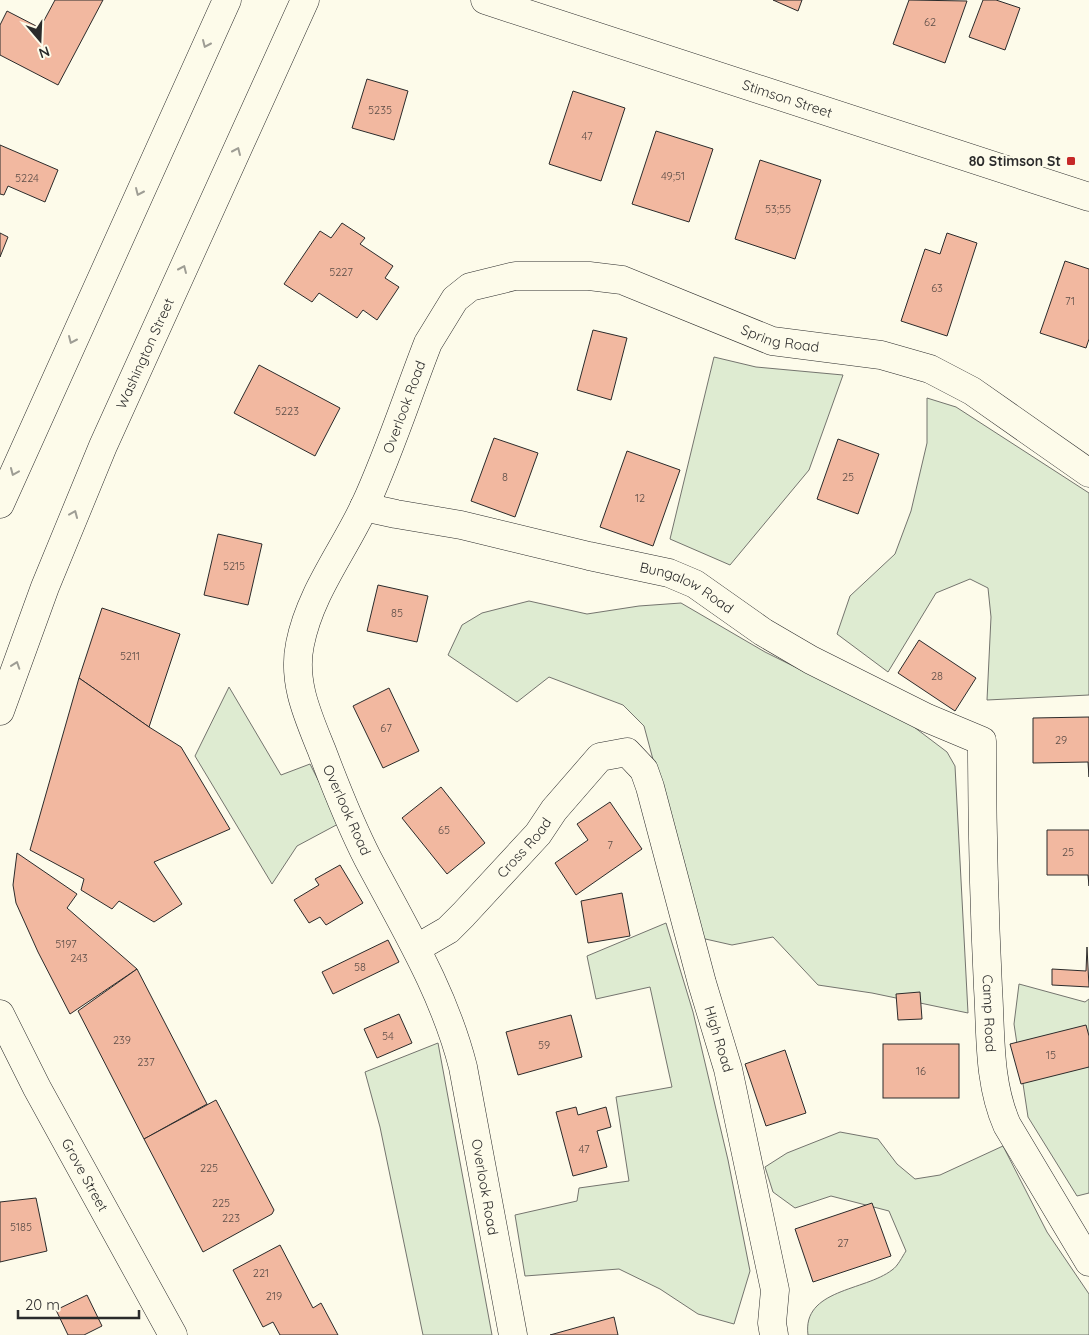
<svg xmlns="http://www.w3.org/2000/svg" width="1089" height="1335" font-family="Quicksand,sans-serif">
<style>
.green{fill:#deebd1;stroke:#74746e}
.building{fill:#f2b8a0;stroke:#2b2b2b}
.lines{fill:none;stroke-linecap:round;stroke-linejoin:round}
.minor-casing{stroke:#2b2b2b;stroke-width:29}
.major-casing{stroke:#2b2b2b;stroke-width:29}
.minor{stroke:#fdfbea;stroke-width:28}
.major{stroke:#fdfbea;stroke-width:28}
.oneway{stroke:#9e9d94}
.poi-dot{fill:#c62828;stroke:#fdfbea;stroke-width:2}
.labels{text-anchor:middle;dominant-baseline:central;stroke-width:4;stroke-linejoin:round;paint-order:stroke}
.number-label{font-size:11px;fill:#5d4e48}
.street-label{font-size:14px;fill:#2b2b2b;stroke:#fdfbea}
.poi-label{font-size:14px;font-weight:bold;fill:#2b2b2b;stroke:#fdfbea;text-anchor:end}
</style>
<rect width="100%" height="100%" fill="#fdfbea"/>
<g class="green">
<path d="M714 357 756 367 843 375 809 470 730 565 670 539Z"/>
<path d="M927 398 956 407 1089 493V695L987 700 991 617 988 588 970 579 936 593 888 672 837 634 850 596 895 554 911 511 927 443Z"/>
<path d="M529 601 587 614 639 606 681 603 765 652 910 724 947 752 955 766 968 1013 872 993 818 985 773 937 732 945 701 938 644 726 623 705 549 677 517 702 448 655 462 625 482 613Z"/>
<path d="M229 687 281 775 310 764 340 823 297 846 272 884 195 756Z"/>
<path d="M666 923 693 1012 728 1160 750 1271 734 1324 698 1314 660 1289 619 1269 525 1276 515 1215 577 1201 579 1188 629 1181 616 1097 672 1087 650 987 596 999 587 956Z"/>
<path d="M1019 984 1085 1002 1089 999V1193L1077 1196 1028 1117 1014 1024Z"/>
<path d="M438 1043 492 1335H423L380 1127 365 1072Z"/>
<path d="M840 1132 878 1139 897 1164 915 1179 940 1175 1003 1146 1047 1232 1089 1294V1335H808C802 1289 865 1291 892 1270 898 1266 902 1257 906 1251L889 1211 831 1196 795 1208 773 1192 765 1167 787 1153Z"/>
</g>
<g class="building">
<path d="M55 0H103L58 85 0 55V25L7 11 40 28Z"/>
<path d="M773 0H802L798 11Z"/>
<path d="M909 0 967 1 945 63 893 44Z"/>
<path d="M983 0H996L1020 8 1005 50 969 37Z"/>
<path d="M367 79 408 91 394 140 352 128Z"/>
<path d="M573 91 625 108 601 181 549 164Z"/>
<path d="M656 131 713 149 689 222 632 204Z"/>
<path d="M0 145 58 170 45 202 8 186 4 195 0 194Z"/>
<path d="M760 160 821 180 795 259 735 239Z"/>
<path d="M342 223 365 238 360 244 393 266 385 278 399 287 377 320 363 310 357 318 319 293 312 302 284 284 320 231 331 238Z"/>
<path d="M0 233 8 237 0 257Z"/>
<path d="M947 233 977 243 947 336 901 321 925 249 940 254Z"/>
<path d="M1065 261 1089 269V339L1086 348 1040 333Z"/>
<path d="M593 330 627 338 611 400 577 390Z"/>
<path d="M259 365 340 408 315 456 234 413Z"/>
<path d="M494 438 538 453 515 517 471 501Z"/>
<path d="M838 439 879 454 858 514 817 499Z"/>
<path d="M627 451 680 470 653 546 600 527Z"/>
<path d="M218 534 262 544 248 605 204 595Z"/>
<path d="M378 585 428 596 417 642 367 631Z"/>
<path d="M102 608 180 634 149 727 79 678Z"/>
<path d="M919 640 976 678 955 711 898 673Z"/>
<path d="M79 678 149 727 181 747 230 829 154 862 182 904 154 922 119 901 112 909 81 890 84 879 30 850Z"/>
<path d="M389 688 419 751 383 768 353 706Z"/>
<path d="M1089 717V777L1088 762 1033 763V718Z"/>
<path d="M441 787 485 843 447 874 402 818Z"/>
<path d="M610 802 642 849 576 895 555 863 588 840 577 824Z"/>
<path d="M1047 830H1089V886L1088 875H1047Z"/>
<path d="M17 853 77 894 67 908 137 969 70 1014 38 952 16 903 13 885Z"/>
<path d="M340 865 363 903 326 925 320 917 309 923 294 900 319 885 315 879Z"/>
<path d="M622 893 630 936 588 943 581 901Z"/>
<path d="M388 940 399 962 333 994 322 972Z"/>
<path d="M1087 947 1089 987 1052 985V969L1086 971Z"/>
<path d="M137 969 207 1104 144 1139 78 1011Z"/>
<path d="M920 992 922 1019 898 1020 896 994Z"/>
<path d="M399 1014 412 1043 377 1058 364 1029Z"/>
<path d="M571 1015 582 1057 518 1075 506 1032Z"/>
<path d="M1086 1025 1089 1036V1067L1021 1084 1010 1044Z"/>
<rect x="883" y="1044" width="76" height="54"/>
<path d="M785 1050 806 1113 766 1126 745 1064Z"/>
<path d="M216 1100 274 1210 272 1214 203 1252 144 1139Z"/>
<path d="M576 1107 578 1115 606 1107 611 1127 597 1131 607 1167 573 1176 556 1112Z"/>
<path d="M36 1198 47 1251 0 1262V1202Z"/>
<path d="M872 1203 891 1256 813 1282 795 1229Z"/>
<path d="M280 1245 313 1308 321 1303 338 1335H280L273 1322 263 1327 233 1270Z"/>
<path d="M87 1295 102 1326 84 1335H68L56 1310Z"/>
<path d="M614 1317 618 1335H550Z"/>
</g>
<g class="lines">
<defs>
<g id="minor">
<path id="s1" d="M485 0 1089 197"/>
<path id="s2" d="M364 507 396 514 461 525 589 556 669 573 695 584 763 632 811 660 927 718 982 741C982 823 984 905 988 988 991 1034 988 1082 1007 1125L1089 1262"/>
<path id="s3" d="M417 948 448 930 463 915 538 834 554 810 600 757 627 752 644 770 650 787 702 983 728 1069 775 1290 772 1323 774 1335"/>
<path id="s4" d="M513 1335 463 1067C444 992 404 927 368 859 350 824 336 788 322 751 308 716 292 682 300 644 310 593 343 552 365 505 389 453 407 397 428 343L455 299 470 287 515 276H589L622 280 772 341 881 355 930 369 972 391 1089 473"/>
</g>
<g id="major">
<path d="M0 504 227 0"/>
<path id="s5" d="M0 711 45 587 103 446 305 0"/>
<path id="s6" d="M0 1014 37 1088 173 1335"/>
</g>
</defs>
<use href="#minor" class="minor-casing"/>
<use href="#major" class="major-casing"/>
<use href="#minor" class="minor"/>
<use href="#major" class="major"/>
</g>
<defs><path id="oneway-chevron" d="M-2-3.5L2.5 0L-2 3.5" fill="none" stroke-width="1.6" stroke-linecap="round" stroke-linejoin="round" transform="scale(1.25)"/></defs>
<g class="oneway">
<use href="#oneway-chevron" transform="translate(206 44) rotate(114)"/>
<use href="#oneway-chevron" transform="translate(237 151) rotate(-66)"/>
<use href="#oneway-chevron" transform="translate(139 192) rotate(114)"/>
<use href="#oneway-chevron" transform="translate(183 269) rotate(-66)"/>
<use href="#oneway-chevron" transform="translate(72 340) rotate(114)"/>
<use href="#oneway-chevron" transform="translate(14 472) rotate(113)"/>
<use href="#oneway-chevron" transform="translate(74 514) rotate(-67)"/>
<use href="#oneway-chevron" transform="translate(16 665) rotate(-71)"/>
</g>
<rect class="poi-dot" x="1066" y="156" width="10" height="10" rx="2.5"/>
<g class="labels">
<g class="number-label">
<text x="930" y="22">62</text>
<text x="380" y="110">5235</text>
<text x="587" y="136">47</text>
<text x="673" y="176">49;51</text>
<text x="27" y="178">5224</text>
<text x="778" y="209">53;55</text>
<text x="341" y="272">5227</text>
<text x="937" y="288">63</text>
<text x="1070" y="301">71</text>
<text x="287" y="411">5223</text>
<text x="505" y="477">8</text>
<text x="848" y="477">25</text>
<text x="640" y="498">12</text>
<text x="234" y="566">5215</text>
<text x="397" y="613">85</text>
<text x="130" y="656">5211</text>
<text x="937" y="676">28</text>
<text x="386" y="728">67</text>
<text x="1061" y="740">29</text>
<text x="444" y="830">65</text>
<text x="610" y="845">7</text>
<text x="1068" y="852">25</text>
<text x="66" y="944">5197</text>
<text x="79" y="958">243</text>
<text x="360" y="967">58</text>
<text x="388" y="1036">54</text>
<text x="122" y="1040">239</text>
<text x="544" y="1045">59</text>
<text x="1051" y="1055">15</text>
<text x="146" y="1062">237</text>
<text x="921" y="1071">16</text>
<text x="584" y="1149">47</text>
<text x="209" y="1168">225</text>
<text x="221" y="1203">225</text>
<text x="231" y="1218">223</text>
<text x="21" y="1227">5185</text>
<text x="843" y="1243">27</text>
<text x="261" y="1273">221</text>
<text x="274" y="1296">219</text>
</g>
<g class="street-label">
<text stroke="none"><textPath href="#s1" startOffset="318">Stimson Street</textPath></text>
<text stroke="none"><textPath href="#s4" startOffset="1452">Spring Road</textPath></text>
<text stroke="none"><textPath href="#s5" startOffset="386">Washington Street</textPath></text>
<text stroke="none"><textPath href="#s4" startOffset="990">Overlook Road</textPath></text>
<text stroke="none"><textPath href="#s2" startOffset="334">Bungalow Road</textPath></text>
<text transform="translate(347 810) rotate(66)">Overlook Road</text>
<text stroke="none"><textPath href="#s3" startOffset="148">Cross Road</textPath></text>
<text stroke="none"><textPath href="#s2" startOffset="941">Camp Road</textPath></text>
<text stroke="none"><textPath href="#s3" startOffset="598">High Road</textPath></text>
<text stroke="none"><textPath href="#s6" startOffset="182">Grove Street</textPath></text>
<text transform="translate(485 1187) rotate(80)">Overlook Road</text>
</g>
<g class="poi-label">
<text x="1061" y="161">80 Stimson St</text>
</g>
</g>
<g transform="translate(40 40) rotate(161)" stroke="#fdfbea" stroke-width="4" paint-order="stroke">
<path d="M0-4L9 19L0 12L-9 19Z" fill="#2b2b2b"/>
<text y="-8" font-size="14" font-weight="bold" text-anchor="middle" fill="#2b2b2b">N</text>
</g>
<path d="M18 1310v8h121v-8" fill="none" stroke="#2b2b2b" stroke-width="2.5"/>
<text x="25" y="1310" font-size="15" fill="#2b2b2b" stroke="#fdfbea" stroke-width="4" paint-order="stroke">20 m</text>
</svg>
